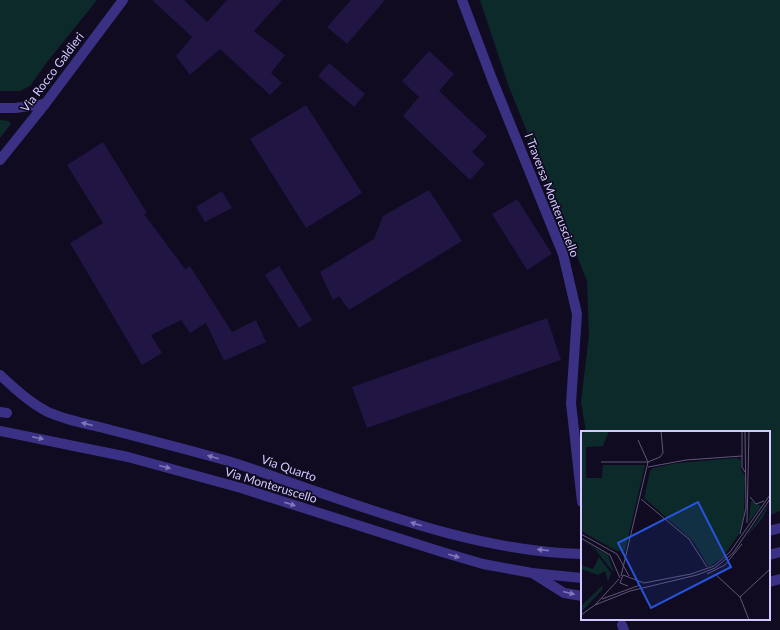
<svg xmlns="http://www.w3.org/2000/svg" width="780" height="630" font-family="Lato,sans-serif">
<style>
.green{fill:#0d2a2b}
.building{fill:#211543}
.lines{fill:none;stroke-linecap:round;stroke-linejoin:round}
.minor{stroke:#3a3184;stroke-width:10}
.oneway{fill:#7f76bb}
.labels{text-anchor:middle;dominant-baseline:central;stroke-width:3.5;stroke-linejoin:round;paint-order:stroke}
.street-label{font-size:12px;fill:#d4caff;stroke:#100b21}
.inset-road{fill:none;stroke:#5e577a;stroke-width:1}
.view{fill:#2654da;fill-opacity:0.15;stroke:#2654da;stroke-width:2}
.inset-edge{fill:none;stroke:#d4caff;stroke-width:2}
</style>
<rect width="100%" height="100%" fill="#100b21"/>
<g class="green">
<path d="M0 0H97L47 62 30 86 20 91H0Z"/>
<path d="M480 0H780V511L769 516V432H586L581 402 589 335 587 281 509 87Z"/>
<path d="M0 120 9 121 11 124 0 138Z"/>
</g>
<g class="building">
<path d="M152 0H184L207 22 227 0H282L254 31 285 55 271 73 282 83 270 95 220 49 190 75 176 56 192 37Z"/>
<path d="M351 0H385L347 44 327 27Z"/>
<path d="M429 51 454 74 439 91 487 136 472 152 485 164 470 180 403 116 419 97 402 81Z"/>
<path d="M329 63 365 94 354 107 318 76Z"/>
<path d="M306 105 362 193 306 228 250 139Z"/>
<path d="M103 142 147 213 144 214 185 269 190 266 232 332 256 320 266 342 224 361 206 323 190 333 181 320 151 335 162 353 142 365 70 243 103 223 67 165Z"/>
<path d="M429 190 462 241 349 310 339 296 333 300 320 272 374 239 383 216Z"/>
<path d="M222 191 232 208 205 222 196 207Z"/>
<path d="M517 199 552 254 527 270 492 214Z"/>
<path d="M279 266 312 320 299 328 265 275Z"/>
<path d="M547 318 561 360 367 428 352 387Z"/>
</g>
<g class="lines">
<g class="minor">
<path d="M462 0 492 79 563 254 577 314 571 403 582 502"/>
<path d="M0 108H15L45 104"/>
<path d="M0 160 45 104 123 0"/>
<path d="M0 375C14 388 29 402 46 411 66 421 90 424 111 430 150 440 189 450 228 461 258 470 288 482 318 492 402 521 492 552 582 554"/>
<path d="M0 412 7 413"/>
<path d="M0 431 128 457 241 488 442 552 483 564 532 573 582 578"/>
<path d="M769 531 780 528"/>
<path d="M769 555 780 552"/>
<path d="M534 574 564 593 582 596"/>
<path d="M769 582 780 579"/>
<path d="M622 625 624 630"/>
</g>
</g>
<defs><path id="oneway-solid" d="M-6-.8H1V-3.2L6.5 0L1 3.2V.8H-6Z"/></defs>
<g class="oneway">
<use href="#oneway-solid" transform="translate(87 424) rotate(-166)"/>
<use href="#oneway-solid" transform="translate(38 438) rotate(12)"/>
<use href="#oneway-solid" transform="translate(213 457) rotate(-164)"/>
<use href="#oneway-solid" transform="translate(165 467) rotate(15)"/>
<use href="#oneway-solid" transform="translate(290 504) rotate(18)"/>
<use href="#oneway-solid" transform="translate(416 524) rotate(-162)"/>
<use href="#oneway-solid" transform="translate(543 550) rotate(-174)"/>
<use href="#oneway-solid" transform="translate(454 556) rotate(16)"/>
<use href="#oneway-solid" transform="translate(569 593) rotate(14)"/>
</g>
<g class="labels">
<g class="street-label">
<text transform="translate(52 72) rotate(-53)">Via Rocco Galdieri</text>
<text transform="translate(552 195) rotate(69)">I Traversa Monterusciello</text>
<text transform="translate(289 468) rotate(19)">Via Quarto</text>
<text transform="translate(271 485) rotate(17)">Via Monteruscello</text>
</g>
</g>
<g transform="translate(581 431)">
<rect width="189" height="189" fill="#100b21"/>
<path d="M0 0H28L22 15 5 16V47H21L22 34H64L44 120H36L0 100ZM156 27 160 29V38L164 45 163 83 158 103 142 126 128 136 112 110 63 67 69 40 72 37 96 32ZM170 70 180 75 167 92 168 90ZM189 71 181 88 160 112 165 106ZM0 109 4 111 27 124 33 142 13 117ZM18 126 30 142 27 150 24 140 17 144 0 138V134L12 138ZM21 155 22 158 0 181V175Z" fill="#0d2a2b"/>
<path class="inset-road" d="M161 0V36L164 41M20 31H67L57 9M67 36 105 29 161 25M169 66 175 73 183 70M60 68 108 108 126 136M166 92 168 0M0 103 36 123 48 145M159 103 165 77 164 0M0 107 29 124 39 147M126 143 144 134 161 113M134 143 159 166 168 189M40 145 67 31 79 26 82 22 80 0M47 155 39 152 42 144 63 152 110 143 133 135 149 121 189 64M159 166 189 138M21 168 59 154M14 174 38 148M0 184 14 174 49 160 116 144 134 137 152 122 189 68"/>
<path class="view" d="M117 71 150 136 70 177 37 112Z"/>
<rect width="189" height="189" class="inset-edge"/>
</g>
</svg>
